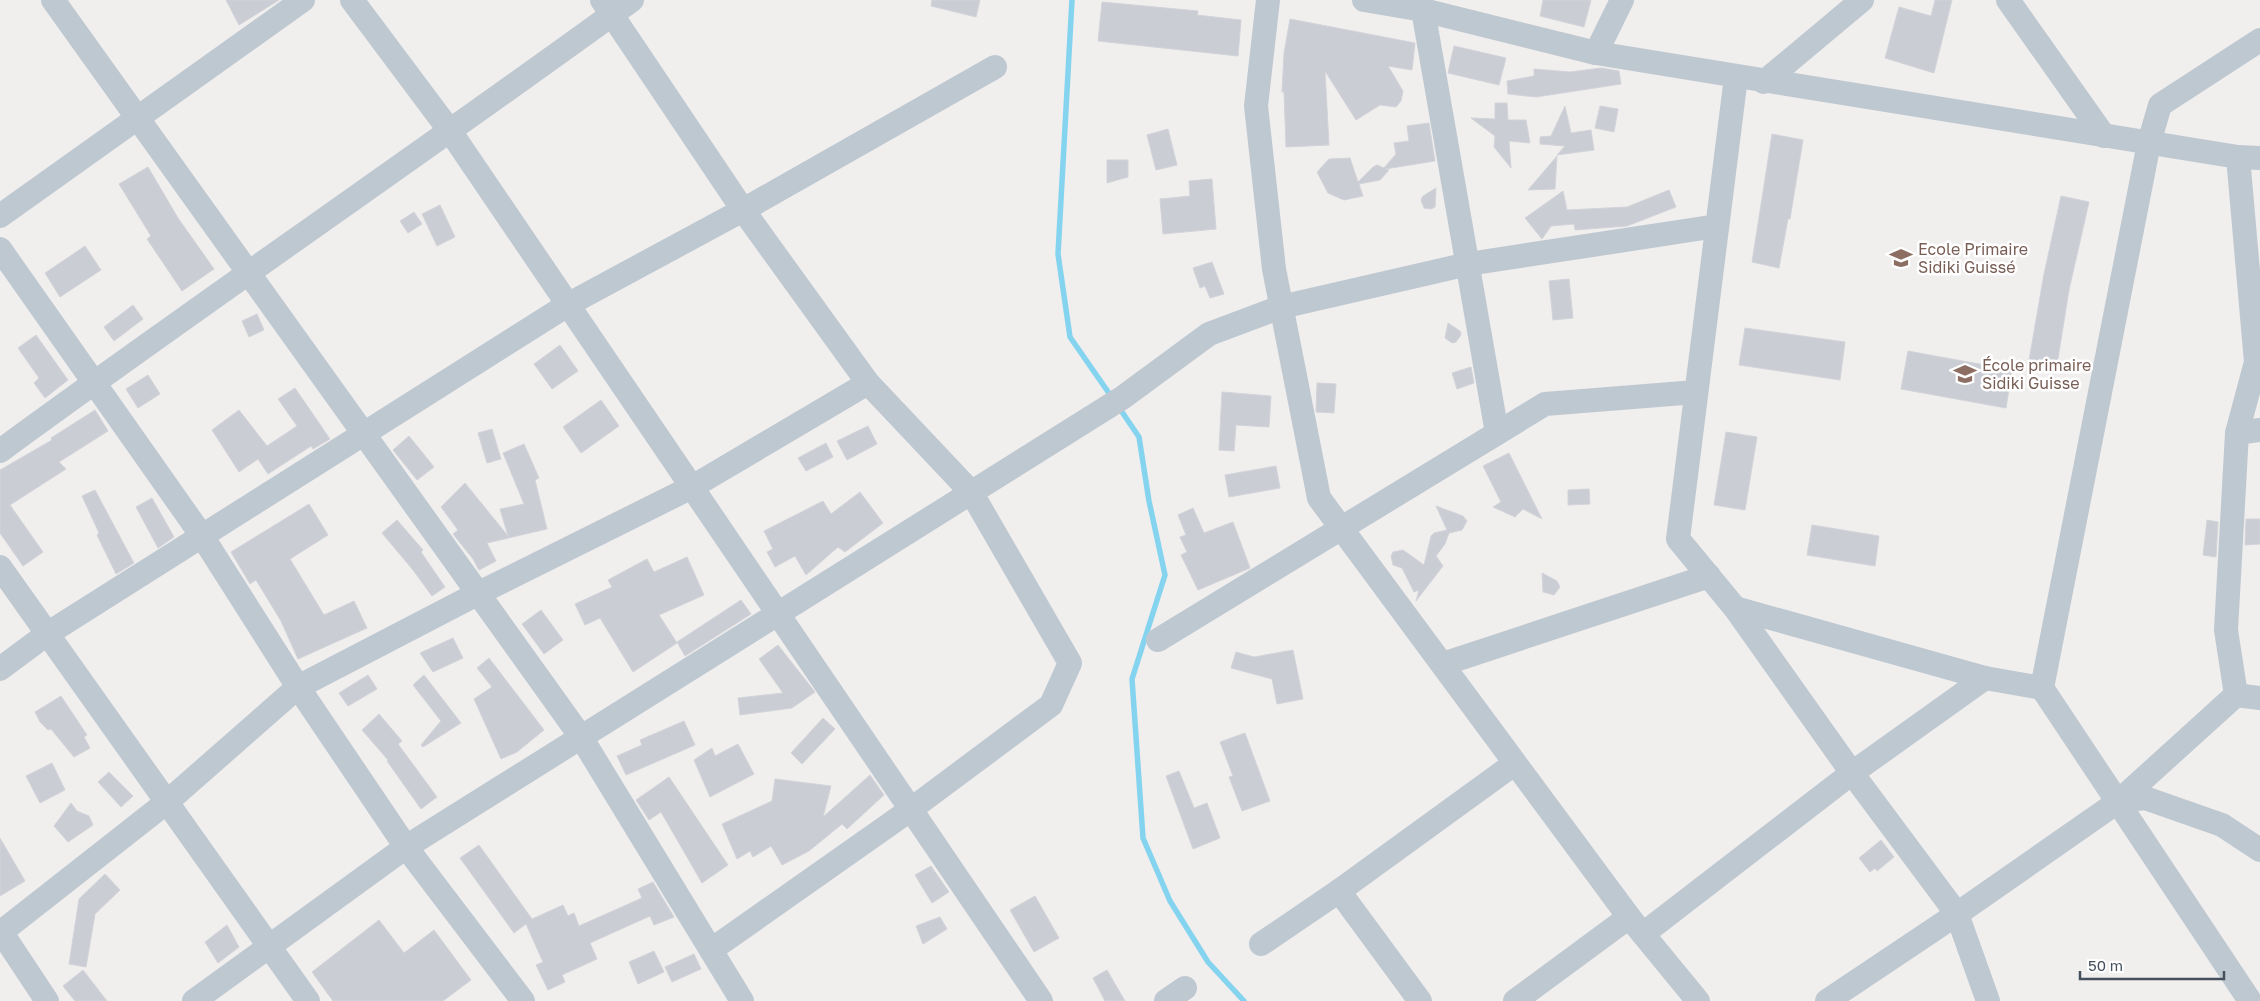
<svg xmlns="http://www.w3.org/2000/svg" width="2260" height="1001" font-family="'Golos Text',sans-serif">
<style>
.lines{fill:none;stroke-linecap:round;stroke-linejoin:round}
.stream{stroke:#85d4ef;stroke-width:5.5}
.building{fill:#cacdd3;stroke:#d2d4da}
.minor{stroke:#bec8d1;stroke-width:24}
.labels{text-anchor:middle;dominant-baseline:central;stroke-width:5;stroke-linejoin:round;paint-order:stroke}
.education-label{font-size:16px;fill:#785e54;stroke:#fff;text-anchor:start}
</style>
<rect width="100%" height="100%" fill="#f1eeee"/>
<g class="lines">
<g class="stream">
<path d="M1072 0 1058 254 1070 337 1113 399"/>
<path d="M1118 406 1139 437 1149 501 1165 575 1132 679 1143 838 1170 901 1208 962 1244 1001"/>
</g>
</g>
<g class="building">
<path d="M226 0H279L239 25Z"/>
<path d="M932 0H980L976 17 931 6Z"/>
<path d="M1543 0H1591L1584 27 1540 16Z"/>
<path d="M1935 0H1952L1934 73 1885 58 1899 7 1931 16Z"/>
<path d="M1102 2 1198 11 1197 15 1241 20 1238 56 1098 41Z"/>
<path d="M1290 19 1415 43 1412 70 1388 66 1403 91 1401 101 1396 107 1380 105 1356 120 1325 71 1329 145 1286 147 1284 92H1282L1284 53Z"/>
<path d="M1454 46 1506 58 1499 85 1448 73Z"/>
<path d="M1601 68 1619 71 1621 84 1536 97 1508 94 1507 81 1534 76V69L1570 72Z"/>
<path d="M1495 103H1507L1508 120H1526L1530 143 1509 141 1511 168 1494 147 1495 136 1471 118 1495 119Z"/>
<path d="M1565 106 1571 133 1591 130 1594 150 1557 155 1565 146 1540 144V137L1551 136Z"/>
<path d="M1600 106 1618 109 1614 132 1595 128Z"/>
<path d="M1429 123 1435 161 1385 169 1389 170 1380 180 1359 184 1363 196 1344 200 1328 193 1317 172 1329 159 1350 158 1358 182 1373 167 1377 165 1384 168 1396 154 1394 143 1409 141 1407 126Z"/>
<path d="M1168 129 1177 165 1156 170 1147 135Z"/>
<path d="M1772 134 1803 140 1790 219H1788L1779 268 1752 262Z"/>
<path d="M1557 156 1555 189 1528 190Z"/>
<path d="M1107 160H1128V177L1107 183Z"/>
<path d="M148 167 178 218 214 269 182 291 147 239 151 236 119 184Z"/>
<path d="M1212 179 1216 229 1163 234 1160 199 1190 196 1189 181Z"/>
<path d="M1436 188 1435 207 1431 209 1424 208 1421 200 1423 196Z"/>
<path d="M1669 190 1676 207 1627 226 1575 230 1574 224 1551 226 1542 239 1525 218 1563 191 1567 210 1627 207Z"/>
<path d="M2061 196 2089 202 2069 290 2056 371 2028 366 2044 274Z"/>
<path d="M440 205 455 237 437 246 422 214Z"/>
<path d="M414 212 422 224 408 233 400 221Z"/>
<path d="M85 246 101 270 60 297 45 273Z"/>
<path d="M1212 262 1224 294 1210 298 1205 286 1200 288 1193 268Z"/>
<path d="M1569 279 1573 318 1553 320 1549 281Z"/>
<path d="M133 305 143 319 114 341 104 327Z"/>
<path d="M257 314 264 330 249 337 242 321Z"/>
<path d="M1448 323 1460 331 1461 335 1456 342 1452 343 1445 338Z"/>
<path d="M1745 328 1845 342 1840 380 1739 365Z"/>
<path d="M36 335 68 380 45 398 34 383 39 378 18 348Z"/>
<path d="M560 345 578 371 552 389 534 364Z"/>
<path d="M1908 351 2012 370 2006 408 1901 389Z"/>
<path d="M1471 367 1474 383 1457 389 1452 373Z"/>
<path d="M148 375 160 394 138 408 126 389Z"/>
<path d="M1317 383 1336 384 1334 413 1316 412Z"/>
<path d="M295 388 330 439 313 449 311 446 268 474 258 459 239 472 212 430 239 410 267 446 297 426 278 399Z"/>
<path d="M1222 392 1271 396 1269 427 1236 425 1234 451 1219 450Z"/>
<path d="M601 400 619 426 581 453 563 427Z"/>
<path d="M95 410 108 431 59 462 66 469 10 505 43 552 23 566 0 533V470L52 440 51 438Z"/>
<path d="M868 426 877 444 847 460 837 441Z"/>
<path d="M492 429 501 459 487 463 478 433Z"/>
<path d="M1726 432 1757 437 1745 510 1714 505Z"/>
<path d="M409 436 434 467 417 480 393 450Z"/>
<path d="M826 443 833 457 806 471 798 458Z"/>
<path d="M524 444 539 478 535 480 547 529 487 543 496 561 479 570 473 559 453 534 458 530 441 507 465 483 508 536 500 509 524 504 503 453Z"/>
<path d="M1509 453 1542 519 1523 509 1515 517 1493 507 1501 502 1483 466Z"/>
<path d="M1276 466 1280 488 1229 497 1225 475Z"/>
<path d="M1589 489 1590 504 1568 505V490Z"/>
<path d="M95 490 134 563 116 574 97 535 99 533 82 496Z"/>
<path d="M860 492 883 523 845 552 838 547 806 575 795 556 775 567 767 552 773 549 764 531 823 501 831 514Z"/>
<path d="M152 498 174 537 158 548 136 507Z"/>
<path d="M309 504 328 535 290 559 324 615 354 601 367 628 298 659 281 621 256 580 250 584 231 552Z"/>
<path d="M1436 506 1463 516 1467 521 1462 530 1449 533 1445 544 1436 556 1443 566 1416 601 1419 590 1414 592 1402 568 1393 565 1391 556 1393 552 1403 550 1424 565 1431 536 1434 533 1447 530Z"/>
<path d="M1193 508 1204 533 1233 522 1250 568 1198 590 1181 555 1187 552 1180 537 1186 535 1178 515Z"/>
<path d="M2246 519H2260V544L2245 545Z"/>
<path d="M397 520 423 550 421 552 445 587 432 596 413 570 382 533Z"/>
<path d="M2207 520 2218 522 2216 557 2203 555Z"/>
<path d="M1812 525 1879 536 1875 566 1807 555Z"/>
<path d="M687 557 704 595 659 615 677 643 633 672 600 618 585 625 575 604 612 587 608 580 647 559 654 572Z"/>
<path d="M1542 573 1557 581 1560 587 1554 595 1543 592Z"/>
<path d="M741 600 751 614 685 656 677 642Z"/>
<path d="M541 610 563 640 544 654 522 624Z"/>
<path d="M453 638 463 658 433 672 420 653Z"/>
<path d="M778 645 815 692 792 708 740 715 738 698 783 693 759 659Z"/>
<path d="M1293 650 1303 699 1277 704 1272 679 1231 668 1236 652 1254 657Z"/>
<path d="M489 658 544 730 517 752 501 759 474 699 492 687 477 668Z"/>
<path d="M368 675 377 689 348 706 339 693Z"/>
<path d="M424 675 461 723 423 747 421 745 441 721 413 685Z"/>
<path d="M61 696 87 735 84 737 90 748 74 757 51 729 48 730 40 722 35 712Z"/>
<path d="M379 714 402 741 398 744 437 797 421 809 387 761 388 760 362 730Z"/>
<path d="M823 718 835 729 802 764 791 753Z"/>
<path d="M684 721 695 745 626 775 617 756 642 745 640 740Z"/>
<path d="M1245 733 1270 801 1242 811 1229 777 1233 776 1220 742Z"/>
<path d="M738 744 754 774 710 797 694 760 712 748 715 756Z"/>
<path d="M52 763 65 790 40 803 26 776Z"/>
<path d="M1179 771 1194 808 1207 803 1220 838 1193 849 1166 776Z"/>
<path d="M109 772 133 796 121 807 98 782Z"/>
<path d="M870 775 884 795 847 829 842 824 809 851 782 865 771 846 753 857 750 851 737 859 722 824 772 801 775 779 831 786 823 817Z"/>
<path d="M669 777 728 865 702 883 661 812 649 820 636 800Z"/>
<path d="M71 803 77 811 89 816 93 825 68 842 54 826Z"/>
<path d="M0 838 25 881 0 896Z"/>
<path d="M1881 840 1894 857 1877 871 1875 868 1870 872 1859 858Z"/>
<path d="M479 845 532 919 563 905 568 916 574 913 579 926 642 898 638 889 653 882 674 917 654 925 650 916 590 943 597 959 562 975 565 982 548 990 536 965 543 962 526 924 514 933 460 858Z"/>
<path d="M931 866 949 892 932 903 915 875Z"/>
<path d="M105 874 120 890 95 914 86 967 69 964 79 899Z"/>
<path d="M1035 896 1059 938 1034 952 1010 910Z"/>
<path d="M940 917 947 929 923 944 916 926Z"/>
<path d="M379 920 404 953 434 930 471 980 443 1001H333L312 972Z"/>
<path d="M227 925 239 947 218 963 205 942Z"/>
<path d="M654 951 664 972 638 984 629 962Z"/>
<path d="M694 954 701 969 672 982 665 967Z"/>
<path d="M83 970 107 1001H75L63 986Z"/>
<path d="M1107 970 1125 1001H1105L1093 978Z"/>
</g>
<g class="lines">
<g class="minor">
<path d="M53 0 581 737 742 1001"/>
<path d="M352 0 450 131 1041 1001"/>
<path d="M602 0 743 210 868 383 971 492 1070 663 1051 705 910 810 711 950"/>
<path d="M1268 0 1256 106 1274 269 1319 498 1629 917 1698 1001"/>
<path d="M1364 0 1423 10 1596 53 2238 157 2260 158"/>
<path d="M2008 0 2104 136"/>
<path d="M1423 10 1497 433"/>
<path d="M1596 53 1622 0"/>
<path d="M1736 77 1678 539 1735 608 1852 773 1957 914 1988 1001"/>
<path d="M1764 82 1862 0"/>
<path d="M0 216 303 0"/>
<path d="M0 249 202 536 298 687 406 847 523 1001"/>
<path d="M2237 433 2260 430"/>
<path d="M0 451C209 298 422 153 632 0"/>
<path d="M0 567 308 1001"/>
<path d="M1735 608 1985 678 2042 688 2250 1001"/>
<path d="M1158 640 1545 404 1696 392"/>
<path d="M1443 664 1709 576"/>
<path d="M0 669 47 634 569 304 743 210 995 67"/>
<path d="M2042 688 2149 143 2160 105 2260 40"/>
<path d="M2236 695 2226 630 2237 433 2256 362 2238 157"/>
<path d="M2119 801 2145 798 2222 825 2260 850"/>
<path d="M1339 891 1420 1001"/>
<path d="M0 930 47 1001"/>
<path d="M0 933 167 802 298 687 477 594 692 487 868 383"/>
<path d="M1643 934 1852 773 1985 678"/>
<path d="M1261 944 1339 891 1514 764"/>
<path d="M194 1001 406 847 1122 398 1209 334 1281 307 1468 264 1717 226"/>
<path d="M1166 1001 1185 988"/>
<path d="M1515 1001 1629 917"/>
<path d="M1827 1001 1957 914 2119 801 2236 695 2260 698"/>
</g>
</g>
<defs>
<symbol id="school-bare" viewBox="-9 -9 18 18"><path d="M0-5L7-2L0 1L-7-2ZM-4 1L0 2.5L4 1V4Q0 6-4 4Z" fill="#8d6e63" stroke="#fff" stroke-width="2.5" paint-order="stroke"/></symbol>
</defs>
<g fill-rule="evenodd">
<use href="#school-bare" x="1885" y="242" width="32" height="32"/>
<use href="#school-bare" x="1949" y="358" width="32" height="32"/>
</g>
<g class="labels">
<g class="education-label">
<text x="1918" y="249">Ecole Primaire<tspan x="1918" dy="18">Sidiki Guissé</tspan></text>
<text x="1982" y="365">École primaire<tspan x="1982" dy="18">Sidiki Guisse</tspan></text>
</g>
</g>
<path d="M2080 971v8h144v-8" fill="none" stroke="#45505c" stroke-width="2.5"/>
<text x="2088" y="971" font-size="15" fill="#45505c" stroke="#ffffff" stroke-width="4" paint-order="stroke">50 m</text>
</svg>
